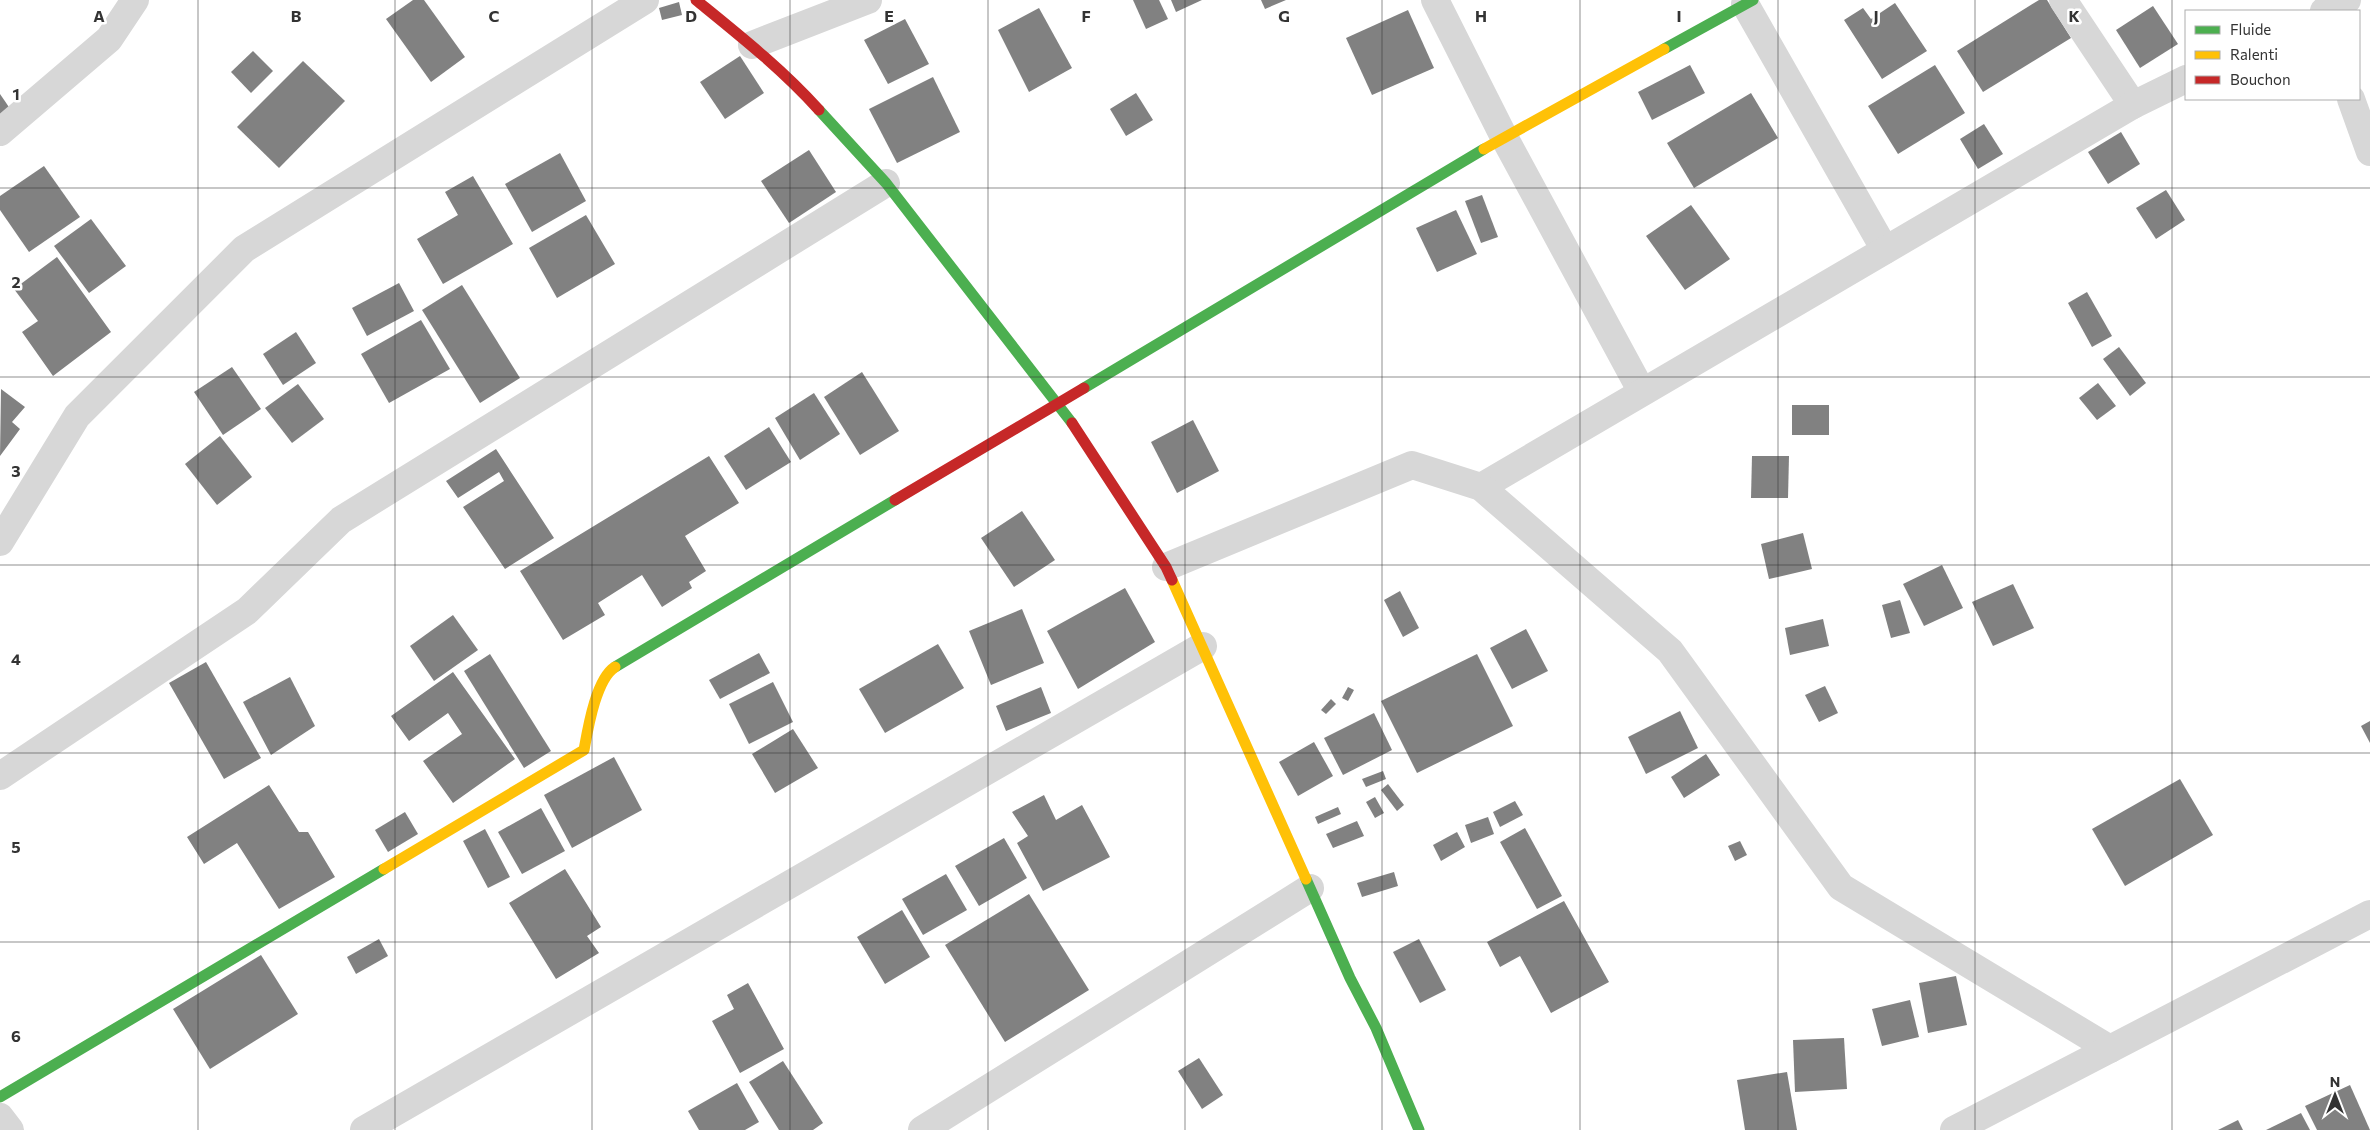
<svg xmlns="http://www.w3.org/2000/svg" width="2370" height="1130" font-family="Commissioner,sans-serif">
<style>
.building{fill:#818181}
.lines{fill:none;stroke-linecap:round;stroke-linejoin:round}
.street{stroke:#d7d7d7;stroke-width:28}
.fast{stroke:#4caf50;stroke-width:11}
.slow{stroke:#ffc107;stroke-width:11}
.jam{stroke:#c62828;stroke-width:11}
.grid{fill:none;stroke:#333;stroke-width:1;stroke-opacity:0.55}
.grid-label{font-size:16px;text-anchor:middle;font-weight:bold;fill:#333;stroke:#fff;stroke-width:5;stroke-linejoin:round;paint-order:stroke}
</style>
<rect width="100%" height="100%" fill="#fff"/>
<g class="building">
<path d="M413 0H424L465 57 431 82 386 19Z"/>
<path d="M1133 0H1159L1168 19 1146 29Z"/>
<path d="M1171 0H1202L1176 12Z"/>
<path d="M1261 0H1286L1265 9Z"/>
<path d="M2039 0H2047L2071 38 1983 92 1957 51Z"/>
<path d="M679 2 682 15 662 20 659 8Z"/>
<path d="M1895 3 1927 51 1882 79 1844 20 1863 8 1871 19Z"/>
<path d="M2153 6 2178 44 2140 68 2116 30Z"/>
<path d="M1039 8 1072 68 1029 92 998 30Z"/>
<path d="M1408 10 1434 68 1372 95 1346 38Z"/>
<path d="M905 19 929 64 888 84 864 40Z"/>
<path d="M253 51 273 71 251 93 231 72Z"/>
<path d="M740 56 764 93 725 119 700 82Z"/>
<path d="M303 61 345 101 279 168 237 127Z"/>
<path d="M1690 65 1705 93 1652 120 1638 92Z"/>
<path d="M1935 65 1965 113 1898 154 1868 106Z"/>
<path d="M933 77 960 132 897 163 869 109Z"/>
<path d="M1136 93 1153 120 1126 136 1110 109Z"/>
<path d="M1751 93 1778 138 1694 188 1667 143Z"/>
<path d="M0 94 13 113 0 122Z"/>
<path d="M1984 124 2003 154 1978 169 1960 139Z"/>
<path d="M2121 132 2140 164 2108 184 2088 152Z"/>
<path d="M809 150 836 192 789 223 761 181Z"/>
<path d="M560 153 586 201 532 232 505 184Z"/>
<path d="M44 166 80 217 29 252 0 210V196Z"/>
<path d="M473 176 513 244 443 284 417 239 458 215 445 192Z"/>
<path d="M2166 190 2185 220 2156 239 2136 208Z"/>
<path d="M1482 195 1498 237 1481 243 1465 201Z"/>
<path d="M1691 205 1730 259 1685 290 1646 236Z"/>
<path d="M1456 210 1477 254 1437 272 1416 228Z"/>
<path d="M586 215 615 264 557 298 529 248Z"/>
<path d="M91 219 126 266 89 293 54 246Z"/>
<path d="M57 257 111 332 53 376 22 332 38 321 14 289Z"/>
<path d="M399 283 414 311 367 336 352 308Z"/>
<path d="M462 285 520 378 480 403 422 310Z"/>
<path d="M2087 292 2112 336 2092 347 2068 303Z"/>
<path d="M421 320 450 369 389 403 361 354Z"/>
<path d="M296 332 316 363 283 385 263 354Z"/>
<path d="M2119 347 2146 383 2130 396 2103 359Z"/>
<path d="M232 367 261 409 223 435 194 392Z"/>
<path d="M862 372 899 431 860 455 824 397Z"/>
<path d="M2098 383 2116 406 2097 420 2079 398Z"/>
<path d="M298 384 324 419 292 443 265 408Z"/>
<path d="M1 389 25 407 12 422 20 429 0 456Z"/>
<path d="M814 393 840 434 800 460 775 418Z"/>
<rect x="1792" y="405" width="37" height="30"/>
<path d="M1193 420 1219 471 1177 493 1151 442Z"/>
<path d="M769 427 791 462 746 490 724 456Z"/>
<path d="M220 436 252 477 217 505 185 464Z"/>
<path d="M496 449 554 538 505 569 463 507 504 481 499 472 458 498 446 481Z"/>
<path d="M709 456 739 503 685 536 706 571 689 582 692 588 662 607 642 575 598 603 605 615 563 640 520 571Z"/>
<path d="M1752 456H1789L1788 498H1751Z"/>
<path d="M1022 511 1055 560 1014 587 981 538Z"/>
<path d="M1803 533 1812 569 1769 579 1761 544Z"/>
<path d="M1942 565 1963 608 1924 626 1903 584Z"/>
<path d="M2013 584 2034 628 1993 646 1972 602Z"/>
<path d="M1125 588 1155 642 1078 689 1047 631Z"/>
<path d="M1400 591 1419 628 1403 637 1384 600Z"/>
<path d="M1900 600 1910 633 1891 638 1882 605Z"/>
<path d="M1022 609 1044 663 991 685 969 631Z"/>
<path d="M453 615 478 650 434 681 410 646Z"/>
<path d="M1823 619 1829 646 1790 655 1785 628Z"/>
<path d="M1526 629 1548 671 1512 689 1490 648Z"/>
<path d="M938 644 964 688 885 733 859 689Z"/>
<path d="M759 653 770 673 720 699 709 680Z"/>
<path d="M490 654 551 751 524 768 464 671Z"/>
<path d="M1477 654 1513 726 1417 773 1381 701Z"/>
<path d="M206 662 261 758 224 779 169 683Z"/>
<path d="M453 672 515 759 453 803 423 761 462 734 448 713 409 741 391 716Z"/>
<path d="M290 677 315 726 271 755 243 702Z"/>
<path d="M773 682 793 722 749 744 729 704Z"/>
<path d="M1825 686 1838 713 1819 722 1805 695Z"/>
<path d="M1041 687 1051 713 1006 731 996 706Z"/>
<path d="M1348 687 1354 690 1348 701 1342 698Z"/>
<path d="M1331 699 1336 704 1326 714 1321 710Z"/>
<path d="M1680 711 1698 748 1646 774 1628 737Z"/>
<path d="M1374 713 1392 750 1343 775 1324 738Z"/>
<path d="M2370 721V743L2361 726Z"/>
<path d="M793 729 818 768 775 793 752 754Z"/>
<path d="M1314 742 1333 776 1298 796 1279 762Z"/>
<path d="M1706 754 1720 775 1684 798 1671 777Z"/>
<path d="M614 757 642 810 572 848 544 795Z"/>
<path d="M1383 771 1386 779 1366 787 1362 779Z"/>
<path d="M2180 779 2213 835 2125 886 2092 829Z"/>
<path d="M1388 784 1404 805 1397 811 1381 790Z"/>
<path d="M269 785 299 832H308L335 877 279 909 237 843 204 864 187 837Z"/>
<path d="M1044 795 1056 820 1082 805 1110 857 1043 891 1017 843 1028 836 1012 812Z"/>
<path d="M1375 797 1384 813 1375 818 1366 802Z"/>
<path d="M1515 801 1523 815 1500 827 1493 812Z"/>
<path d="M1338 807 1341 814 1318 824 1315 817Z"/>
<path d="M541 808 565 851 522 874 498 832Z"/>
<path d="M405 812 418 834 388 852 375 830Z"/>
<path d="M1488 817 1494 834 1471 843 1465 825Z"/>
<path d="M1357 821 1364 836 1333 848 1326 834Z"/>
<path d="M1525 828 1562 896 1537 909 1500 842Z"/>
<path d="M485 829 510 877 488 888 463 841Z"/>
<path d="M1457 832 1465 847 1441 861 1433 845Z"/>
<path d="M1004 838 1027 878 979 906 955 866Z"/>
<path d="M1740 841 1747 855 1735 861 1728 846Z"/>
<path d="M565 869 601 927 587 936 599 953 556 979 509 903Z"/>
<path d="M1394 872 1398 886 1362 897 1357 883Z"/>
<path d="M946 874 967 910 923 935 902 899Z"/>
<path d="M1029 894 1089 990 1005 1042 945 945Z"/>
<path d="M1564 901 1609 982 1551 1013 1520 956 1500 967 1487 942Z"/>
<path d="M902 910 930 957 885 984 857 937Z"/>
<path d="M379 939 388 956 356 974 347 957Z"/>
<path d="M1419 939 1446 990 1420 1003 1393 952Z"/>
<path d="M261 955 298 1014 210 1069 173 1009Z"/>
<path d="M1956 976 1967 1025 1928 1033 1919 983Z"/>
<path d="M748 983 784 1049 740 1073 712 1021 734 1009 727 995Z"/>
<path d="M1910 1000 1919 1037 1882 1046 1872 1009Z"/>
<path d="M1844 1038 1847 1089 1795 1092 1793 1040Z"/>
<path d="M1199 1058 1223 1095 1202 1109 1178 1071Z"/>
<path d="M783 1061 823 1123 813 1130H779L749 1082Z"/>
<path d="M1787 1072 1797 1130H1745L1737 1080Z"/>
<path d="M737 1083 759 1122 745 1130H699L688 1111Z"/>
<path d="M2350 1085 2370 1130H2317L2305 1106Z"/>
<path d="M2301 1113 2310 1130H2266Z"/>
<path d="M2238 1120 2243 1130H2218Z"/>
</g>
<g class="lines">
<g class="street">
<path d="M1435 0 1504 137 1642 392"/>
<path d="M2063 0 2133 105"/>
<path d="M1745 4 1885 250"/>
<path d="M2324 11 2347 0"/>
<path d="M752 45 868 0"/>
<path d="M2351 99 2370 152"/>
<path d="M0 132 109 39 135 0"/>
<path d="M1481 487 2133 105 2186 79"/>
<path d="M0 542 77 416 244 249 645 0"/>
<path d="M1166 567 1412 465 1481 487 1670 651 1841 887 2110 1049"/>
<path d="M0 776 247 611 341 520 886 183"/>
<path d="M0 1117 10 1130"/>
<path d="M364 1130 1203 646"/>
<path d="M922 1130 1310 888"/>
<path d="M1954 1130 2370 914"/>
</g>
<g class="fast">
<path d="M1664 49 1753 0"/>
<path d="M819 110 886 183 1072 423"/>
<path d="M1084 388 1484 149"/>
<path d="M615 667 895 500"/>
<path d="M1306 879 1350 978 1376 1028 1419 1130"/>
<path d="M0 1097 384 869"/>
</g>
<g class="slow">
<path d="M1484 149 1664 49"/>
<path d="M1172 580 1306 879"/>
<path d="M384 869 584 750C588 728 596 679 615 667"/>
</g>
<g class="jam">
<path d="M696 0C739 35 782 69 819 110"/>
<path d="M1072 423 1166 567 1172 580"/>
<path d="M895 500 1084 388"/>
</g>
</g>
<path class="grid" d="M198 0V1130M395 0V1130M592 0V1130M790 0V1130M988 0V1130M1185 0V1130M1382 0V1130M1580 0V1130M1778 0V1130M1975 0V1130M2172 0V1130M0 188H2370M0 377H2370M0 565H2370M0 753H2370M0 942H2370"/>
<g class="grid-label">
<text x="99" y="22">A</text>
<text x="296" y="22">B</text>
<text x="494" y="22">C</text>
<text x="691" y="22">D</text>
<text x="889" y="22">E</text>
<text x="1086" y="22">F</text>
<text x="1284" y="22">G</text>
<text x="1481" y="22">H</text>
<text x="1679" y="22">I</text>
<text x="1876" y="22">J</text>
<text x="2074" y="22">K</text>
<text x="16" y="100">1</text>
<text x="16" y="288">2</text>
<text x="16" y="477">3</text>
<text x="16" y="665">4</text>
<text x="16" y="853">5</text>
<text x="16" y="1042">6</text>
</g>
<rect x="2185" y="10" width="175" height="90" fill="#ffffff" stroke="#adadad"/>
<rect x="2195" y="26" width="25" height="8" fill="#4caf50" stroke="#adadad"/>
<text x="2230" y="35" font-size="15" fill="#333333">Fluide</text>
<rect x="2195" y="51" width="25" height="8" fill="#ffc107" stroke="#adadad"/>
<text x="2230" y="60" font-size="15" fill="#333333">Ralenti</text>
<rect x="2195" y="76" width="25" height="8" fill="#c62828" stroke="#adadad"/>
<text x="2230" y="85" font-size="15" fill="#333333">Bouchon</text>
<g transform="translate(2335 1095)" stroke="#ffffff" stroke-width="4" paint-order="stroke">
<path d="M0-4L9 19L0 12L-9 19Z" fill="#333333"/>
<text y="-8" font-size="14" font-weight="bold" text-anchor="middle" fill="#333333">N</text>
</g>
</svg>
